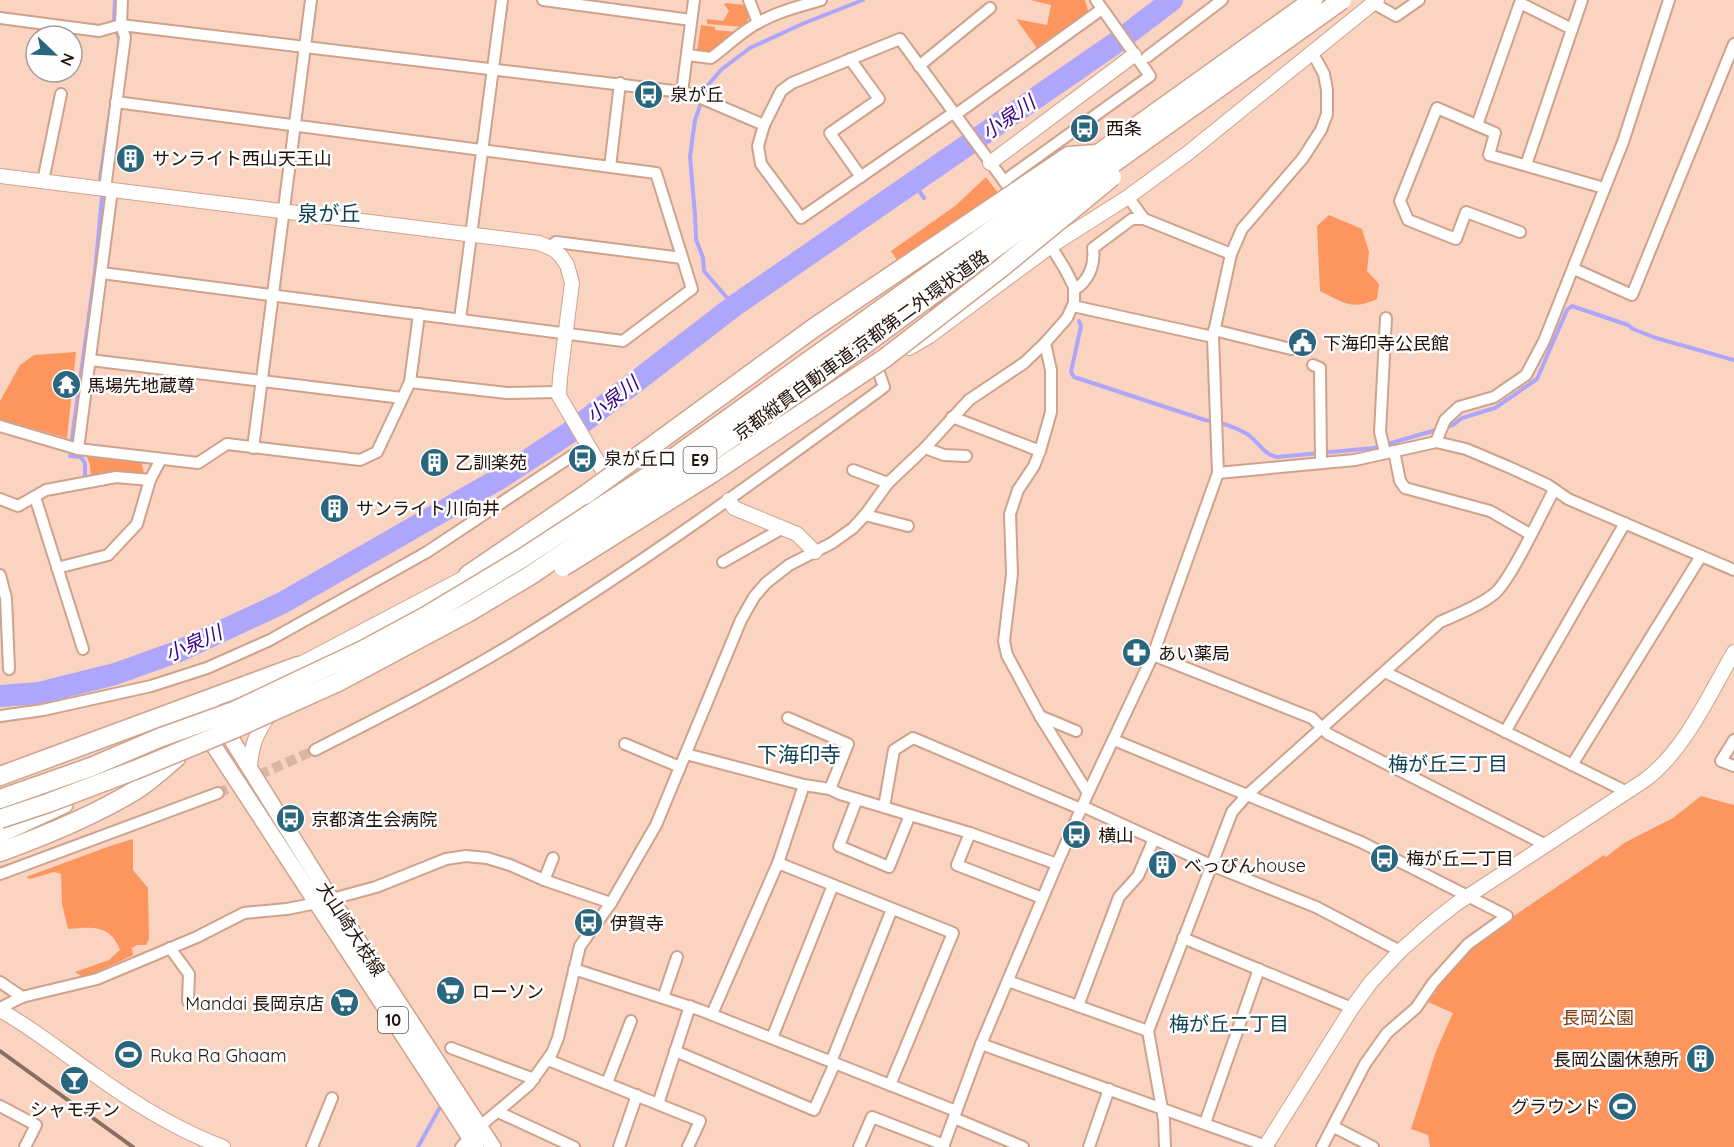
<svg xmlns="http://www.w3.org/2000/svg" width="1734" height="1147" font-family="Quicksand,'Noto Sans JP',sans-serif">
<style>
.green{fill:#fd955e}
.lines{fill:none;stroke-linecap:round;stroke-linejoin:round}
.stream{stroke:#aea6fb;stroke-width:4}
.river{stroke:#aea6fb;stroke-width:22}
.street-tunnel{stroke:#d9b7a5;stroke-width:10;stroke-dasharray:10 5;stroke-linecap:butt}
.street-casing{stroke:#cfa28b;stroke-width:14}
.secondary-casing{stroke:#cfa28b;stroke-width:16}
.primary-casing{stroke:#cfa28b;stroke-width:18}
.highway-casing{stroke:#cfa28b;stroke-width:21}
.street{stroke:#fff;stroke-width:10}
.secondary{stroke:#fff;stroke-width:14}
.primary{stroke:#fff;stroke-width:15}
.highway{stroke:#fff;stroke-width:18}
.rail{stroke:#896e61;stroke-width:4}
.highway-bridge-casing{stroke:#cfa28b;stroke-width:21;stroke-linecap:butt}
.highway-bridge{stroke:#fff;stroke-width:18}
.labels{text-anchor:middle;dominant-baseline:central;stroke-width:5;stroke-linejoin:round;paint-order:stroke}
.shield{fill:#fefefe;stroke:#635852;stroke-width:1.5}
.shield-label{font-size:16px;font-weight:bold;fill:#211109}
.poi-label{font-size:18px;fill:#211109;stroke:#fefefe;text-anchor:start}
.street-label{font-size:18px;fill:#211109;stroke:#fefefe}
.park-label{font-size:18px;fill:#813c12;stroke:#fefefe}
.water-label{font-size:20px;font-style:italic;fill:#360487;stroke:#fefefe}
.neighbourhood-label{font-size:20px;fill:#0c3f51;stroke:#fefefe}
.quarter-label{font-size:21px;fill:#0c3f51;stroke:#fefefe}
</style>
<rect width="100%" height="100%" fill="#fad4c1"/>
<g class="green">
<path d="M1031 0H1085L1089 14 1039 51 1016 19 1047 25 1051 5Z"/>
<path d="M727 3 745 5 749 17 744 27 707 24V19L723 21 729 11 724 4Z"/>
<path d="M701 25 715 27V30L736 32 712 51 708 53 697 51Z"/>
<path d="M986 177 1031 237 935 318 891 251 955 206Z"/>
<path d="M1329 215 1362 229 1369 252 1367 271 1379 284 1377 299C1351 311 1343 302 1320 291L1317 226Z"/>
<path d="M76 352 67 438 0 419V401L20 365 34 355Z"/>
<path d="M86 455 141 461 144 473 91 478 90 465Z"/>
<path d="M1701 796 1734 805V1147H1430L1428 1135 1411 1129 1436 1051 1453 1013 1428 1002 1436 992 1434 990 1469 950 1496 928 1604 855 1606 857 1624 843 1673 818Z"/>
<path d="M133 839V870L148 888 149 939 146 945H137L132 948 133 955 84 978 75 972 109 960 120 950C110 924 92 927 68 929L62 904 61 874 54 872 30 879 26 877 110 846Z"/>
</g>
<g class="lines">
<g class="stream">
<path d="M115 0 114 21 120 42"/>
<path d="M100 179 111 106"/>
<path d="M913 182 924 198"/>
<path d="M734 306 704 271 703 258 696 239 695 215 690 157 695 120 707 86 722 69 750 48 802 24 863 0"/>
<path d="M1079 321 1081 326 1071 372 1074 377 1205 420C1219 422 1234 426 1247 434 1258 441 1264 455 1277 457L1374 448 1453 425 1462 418 1495 408 1537 379 1567 310 1572 306 1628 325 1633 329 1656 338 1734 360"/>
<path d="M72 438 95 272 102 197"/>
<path d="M70 456 81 457 85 463V476"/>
<path d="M418 1147 440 1107"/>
</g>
<path class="river" d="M0 696 39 693 115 674 179 651 282 603 497 480 569 433 734 306 1117 42 1172 0"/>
<path class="street-tunnel" d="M218 793 315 750"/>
<defs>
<g id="street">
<path d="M543 0 691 20"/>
<path d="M749 0 758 23"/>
<path d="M1373 3 1396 16 1419 0"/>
<path d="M0 18 99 31 121 25 682 92 694 95 764 125 781 91 792 83 900 39 1015 196"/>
<path d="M688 55 711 58C723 49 735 38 748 29 769 14 796 7 821 0"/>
<path d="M1147 57 1222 0"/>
<path d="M850 59 879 99 830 133 861 177"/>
<path d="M919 66 990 8"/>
<path d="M682 92 694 0"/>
<path d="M955 115 1102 9"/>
<path d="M764 125 758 146 761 164 801 218 953 113"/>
<path d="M1477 125 1520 3 1572 29"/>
<path d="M1526 165 1582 0"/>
<path d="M610 167 620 83"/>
<path d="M43 181 61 94"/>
<path d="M1004 181 1150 76 1096 0"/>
<path d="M105 189 125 37 121 25 122 0"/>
<path d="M1128 197 1144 219 1231 254"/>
<path d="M1520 232 1466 212 1456 239 1408 220 1400 201 1437 108 1495 133 1489 155 1604 188"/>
<path d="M549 247 556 242 682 258"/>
<path d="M1574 269 1632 295 1734 44"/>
<path d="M102 273 623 341 692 289 656 173 116 102"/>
<path d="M1074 290C1089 281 1095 265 1093 248L1132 219H1144"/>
<path d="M1073 306 1213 337"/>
<path d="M460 319 502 0"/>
<path d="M1214 330 1291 349"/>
<path d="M1045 343 1051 370V412L1040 451 1034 466 1018 490 1010 514 1012 574 1004 641 1007 655 1040 716 1088 793"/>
<path d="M90 360 402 398"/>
<path d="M1313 365 1320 368 1321 462"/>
<path d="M410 382 507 393 559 392"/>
<path d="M952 417 1040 451"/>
<path d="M0 426 78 449 198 463 227 444 360 460 377 452 410 382 419 314"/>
<path d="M1436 442 1445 420 1459 407 1494 397 1526 375 1544 341 1623 142 1669 0"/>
<path d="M253 448 311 0"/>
<path d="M925 448 944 455 966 456"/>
<path d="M78 449 112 190"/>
<path d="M1394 451 1400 481 1405 488 1490 511 1530 534"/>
<path d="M1385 452 1380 432 1386 318"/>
<path d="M853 470 888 483"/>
<path d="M1218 473 1355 460 1436 442 1466 449 1511 468 1548 485 1568 499 1734 570"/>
<path d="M35 497 83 649"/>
<path d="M0 499 18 506 46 490 116 477 150 480"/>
<path d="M865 515 908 526"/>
<path d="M723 562 783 528"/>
<path d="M57 568 108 555 137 524 150 480 161 459"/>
<path d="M0 575 6 598 9 669"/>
<path d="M1153 655 1312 718 1328 734 1546 845"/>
<path d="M1385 672 1627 792"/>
<path d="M0 716 43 710 151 686 207 668 270 640 427 552 587 446"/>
<path d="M1040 716 1076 731"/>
<path d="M788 718 848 744 830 789"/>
<path d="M1505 732 1625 523"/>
<path d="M1114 740 1361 842 1507 916 1468 944 1433 983 1416 1008 1387 1033 1365 1064 1322 1147"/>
<path d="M1734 740 1721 761 1734 766"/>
<path d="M625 744 680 767"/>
<path d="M315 750C380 717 445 684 507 647 638 567 761 477 884 387L877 367"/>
<path d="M686 754 804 785 830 789 840 794 970 833 1057 864"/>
<path d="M1572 765 1701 556"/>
<path d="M857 799 839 846 889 867 910 815"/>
<path d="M1082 806 1211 865 1316 907 1400 951"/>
<path d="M884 807 894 750 913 738 1081 809"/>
<path d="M970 833 957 865 1042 898"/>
<path d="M778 863 804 785"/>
<path d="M0 874 218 793"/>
<path d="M544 880 553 858"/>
<path d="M1183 938 1352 1008"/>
<path d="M170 948 189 974 188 1001"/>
<path d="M574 969 700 1010 956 1111"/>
<path d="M1008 981 1148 1031"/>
<path d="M0 982 22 997 0 1008"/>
<path d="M22 997 97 979 197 937 244 913 287 909 317 903 376 887 446 859 466 856 487 858 510 865 544 880 611 903"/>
<path d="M663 998 677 957"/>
<path d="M1078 1006 1119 897 1138 876 1154 839"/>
<path d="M712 1014 778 863 953 933 890 1085"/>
<path d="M772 1038 833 885"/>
<path d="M981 1044 1269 1147"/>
<path d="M451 1048 534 1079"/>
<path d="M675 1051 814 1110 835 1063"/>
<path d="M548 1060 700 1121 688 1147"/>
<path d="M831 1062 892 909"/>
<path d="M607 1083 631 1021"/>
<path d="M658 1104 690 1006"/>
<path d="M0 1106 36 1125 25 1147"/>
<path d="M498 1112 574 1147"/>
<path d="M954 1118 1023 1147"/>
<path d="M1205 1123 1259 969"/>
<path d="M1334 1127 1373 1147"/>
<path d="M312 1147 332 1098"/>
<path d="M461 1147 479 1127 529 1085 552 1053 558 1038 580 946 611 903 656 825 741 620 754 597 766 583 789 565 832 543 853 528 865 515 888 483 925 448 969 400 1024 363 1045 343 1067 318 1074 303V287L1065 269 1047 240"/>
<path d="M619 1147 637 1095"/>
<path d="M859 1147 872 1117 944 1145"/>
<path d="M943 1147 981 1044 1057 864 1088 793 1153 655 1218 473 1213 337 1231 254 1242 229 1303 158 1321 130 1327 114V90L1324 74 1312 52"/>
<path d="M1089 1147 1109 1089"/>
<path d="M1165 1147 1164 1120 1148 1031 1232 812 1247 795 1440 622C1458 614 1479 606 1494 594 1511 580 1542 512 1554 490"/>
</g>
<g id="secondary">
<path d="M990 163 1134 55"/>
<path d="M0 176 539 243 553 249 561 256 567 265 572 283 560 377 559 396 612 486"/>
<path d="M909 348 928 337 1051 246 1128 197 1188 153 1377 0"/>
<path d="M729 500 734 508 797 534 815 552"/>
<path d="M289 670 477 571"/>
<path d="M250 769C251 745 256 734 269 715"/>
<path d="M0 1010C34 1029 63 1053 95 1075 135 1104 177 1130 223 1147"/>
<path d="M1265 1147 1352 1008 1371 982 1400 951 1433 922 1456 904 1645 780C1685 750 1709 695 1734 652"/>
</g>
<g id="primary">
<path d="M212 708 331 899 493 1147"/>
<path d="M171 725 212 708"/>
<path d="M209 729 212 743 476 1147"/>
<path d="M0 835 65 805"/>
</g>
<g id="highway">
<path d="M468 575 585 495"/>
<path d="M0 776 298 666"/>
<path d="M0 852C47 835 93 816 136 790 150 781 163 769 176 758"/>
</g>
</defs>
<use href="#street" class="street-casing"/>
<use href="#secondary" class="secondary-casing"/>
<use href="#primary" class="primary-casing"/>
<use href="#highway" class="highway-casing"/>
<use href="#street" class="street"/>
<use href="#secondary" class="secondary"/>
<use href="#primary" class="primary"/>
<use href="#highway" class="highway"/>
<path class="rail" d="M0 1051 133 1147"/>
<defs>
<g id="highway-bridge">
<path d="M585 495 815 327 1069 156 1096 154"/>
<path d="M563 567 711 474 885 358 1000 269 1112 177"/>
<path d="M0 799 91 767 159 738 234 711 363 650 426 616 524 557 648 476 1313 0"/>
<path d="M0 819 48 803 135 770 234 729 338 682 469 612 531 575 822 376 1017 232 1342 0"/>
</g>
</defs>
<use href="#highway-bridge" class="highway-bridge-casing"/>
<use href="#highway-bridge" class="highway-bridge"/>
</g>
<defs>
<symbol id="bus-disc" viewBox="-11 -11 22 22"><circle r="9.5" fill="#2a667e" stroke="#fefefe"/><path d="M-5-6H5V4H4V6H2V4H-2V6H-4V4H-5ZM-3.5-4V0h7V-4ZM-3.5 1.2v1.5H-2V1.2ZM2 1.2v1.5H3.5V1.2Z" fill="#fff"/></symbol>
<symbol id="building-disc" viewBox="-11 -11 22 22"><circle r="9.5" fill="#2a667e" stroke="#fefefe"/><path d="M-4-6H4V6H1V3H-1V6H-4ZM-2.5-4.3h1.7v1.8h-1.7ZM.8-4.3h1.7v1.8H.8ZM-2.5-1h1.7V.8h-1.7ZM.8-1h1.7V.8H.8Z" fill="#fff"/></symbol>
<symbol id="civic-disc" viewBox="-11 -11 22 22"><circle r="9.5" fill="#2a667e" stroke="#fefefe"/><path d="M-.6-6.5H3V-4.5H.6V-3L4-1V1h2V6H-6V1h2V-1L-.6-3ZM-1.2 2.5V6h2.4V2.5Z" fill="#fff"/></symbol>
<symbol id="temple-disc" viewBox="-11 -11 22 22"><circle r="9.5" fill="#2a667e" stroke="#fefefe"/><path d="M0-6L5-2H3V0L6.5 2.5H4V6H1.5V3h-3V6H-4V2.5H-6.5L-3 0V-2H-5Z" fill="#fff"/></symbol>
<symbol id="pharmacy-disc" viewBox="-11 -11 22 22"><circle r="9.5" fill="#2a667e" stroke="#fefefe"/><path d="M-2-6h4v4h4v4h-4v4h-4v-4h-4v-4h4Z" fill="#fff"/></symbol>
<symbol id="supermarket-disc" viewBox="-11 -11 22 22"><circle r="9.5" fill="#2a667e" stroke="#fefefe"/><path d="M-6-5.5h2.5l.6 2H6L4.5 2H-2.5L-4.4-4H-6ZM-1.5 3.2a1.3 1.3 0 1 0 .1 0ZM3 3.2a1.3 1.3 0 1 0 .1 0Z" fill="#fff"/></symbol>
<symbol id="stadium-disc" viewBox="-11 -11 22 22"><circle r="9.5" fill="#2a667e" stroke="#fefefe"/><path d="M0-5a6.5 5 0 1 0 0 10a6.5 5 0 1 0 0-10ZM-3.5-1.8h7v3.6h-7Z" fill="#fff"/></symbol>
<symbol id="bar-disc" viewBox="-11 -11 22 22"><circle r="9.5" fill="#2a667e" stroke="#fefefe"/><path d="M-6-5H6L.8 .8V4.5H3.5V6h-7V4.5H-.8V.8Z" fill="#fff"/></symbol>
</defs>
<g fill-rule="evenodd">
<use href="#bus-disc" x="632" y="78" width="33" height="33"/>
<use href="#bus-disc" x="1068" y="112" width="33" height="33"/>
<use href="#building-disc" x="114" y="142" width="33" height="33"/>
<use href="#civic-disc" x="1286" y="326" width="33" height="33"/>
<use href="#temple-disc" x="50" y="368" width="33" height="33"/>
<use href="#bus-disc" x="566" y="442" width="33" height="33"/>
<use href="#building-disc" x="418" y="446" width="33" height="33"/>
<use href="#building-disc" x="318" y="492" width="33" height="33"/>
<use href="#pharmacy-disc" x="1120" y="636" width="33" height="33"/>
<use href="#bus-disc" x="274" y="802" width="33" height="33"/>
<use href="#bus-disc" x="1060" y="818" width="33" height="33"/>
<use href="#bus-disc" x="1368" y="842" width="33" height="33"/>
<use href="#building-disc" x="1146" y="848" width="33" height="33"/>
<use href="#bus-disc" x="572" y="906" width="33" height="33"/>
<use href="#supermarket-disc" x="434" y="974" width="33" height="33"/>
<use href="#supermarket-disc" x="328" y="986" width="33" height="33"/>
<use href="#stadium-disc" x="112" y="1038" width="33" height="33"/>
<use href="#building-disc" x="1684" y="1042" width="33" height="33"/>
<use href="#bar-disc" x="58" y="1064" width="33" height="33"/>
<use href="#stadium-disc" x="1606" y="1090" width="33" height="33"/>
</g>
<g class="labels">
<g class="shield">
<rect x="683.5" y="447" width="33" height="26" rx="4.5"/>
<rect x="378" y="1007" width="30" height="26" rx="4.5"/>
</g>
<g class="shield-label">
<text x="700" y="460">E9</text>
<text x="393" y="1020">10</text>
</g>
<g class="poi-label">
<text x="670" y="94">泉が丘</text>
<text x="1106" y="128">西条</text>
<text x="152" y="158">サンライト西山天王山</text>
<text x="1323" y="343">下海印寺公民館</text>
<text x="87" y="385">馬場先地蔵尊</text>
<text x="604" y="458">泉が丘口</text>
<text x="455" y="462">乙訓楽苑</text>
<text x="356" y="508">サンライト川向井</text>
<text x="1158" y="653">あい薬局</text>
<text x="311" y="819">京都済生会病院</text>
<text x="1098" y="835">横山</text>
<text x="1406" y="858">梅が丘二丁目</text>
<text x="1184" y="865">べっぴんhouse</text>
<text x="610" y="923">伊賀寺</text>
<text x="472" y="991">ローソン</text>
<text x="324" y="1003" text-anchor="end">Mandai 長岡京店</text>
<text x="150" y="1055">Ruka Ra Ghaam</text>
<text x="1679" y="1059" text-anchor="end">長岡公園休憩所</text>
<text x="1601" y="1106" text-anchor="end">グラウンド</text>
<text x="75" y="1109" text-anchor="middle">シャモチン</text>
</g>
<g class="street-label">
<text transform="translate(861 345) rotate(-36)">京都縦貫自動車道;京都第二外環状道路</text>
<text transform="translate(351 929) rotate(57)">大山崎大枝線</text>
</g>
<g class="park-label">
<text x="1598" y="1017">長岡公園</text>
</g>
<g class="water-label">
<text transform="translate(1008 117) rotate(-35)">小泉川</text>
<text transform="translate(612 399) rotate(-38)">小泉川</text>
<text transform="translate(193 643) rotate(-24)">小泉川</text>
</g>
<g class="neighbourhood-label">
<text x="1448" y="763">梅が丘三丁目</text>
<text x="1229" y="1023">梅が丘二丁目</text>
</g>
<g class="quarter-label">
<text x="329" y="213">泉が丘</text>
<text x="799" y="754">下海印寺</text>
</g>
</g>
<g transform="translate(54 54) rotate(113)"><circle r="28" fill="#fefefe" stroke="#a69f9c" stroke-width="1.5"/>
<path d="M0-4.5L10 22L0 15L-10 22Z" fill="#2a667e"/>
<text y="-9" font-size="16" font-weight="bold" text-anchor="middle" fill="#211109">N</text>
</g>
</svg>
